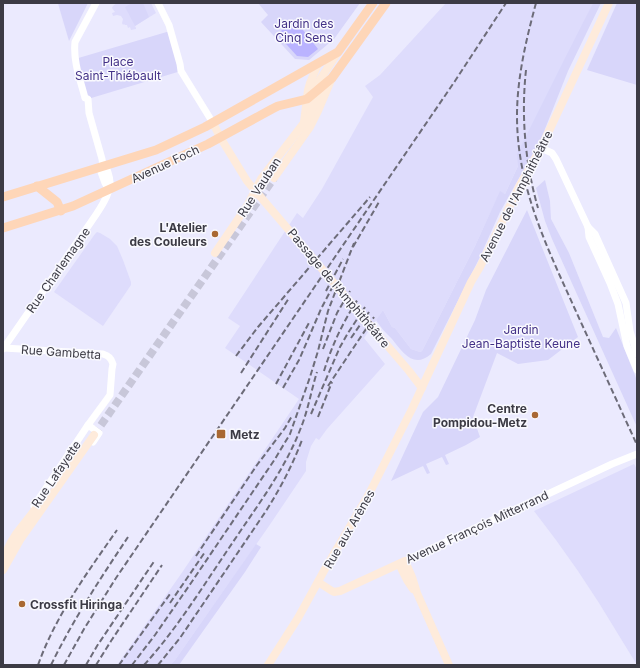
<svg xmlns="http://www.w3.org/2000/svg" width="640" height="668" font-family="Inter,sans-serif">
<style>
.built{fill:#dedcfc}
.green{fill:#d8d6fa}
.forest{fill:#bab3ff}
.lines{fill:none;stroke-linecap:round;stroke-linejoin:round}
.secondary-tunnel{stroke:#c8c7d9;stroke-width:8;stroke-dasharray:8 4;stroke-linecap:butt}
.tertiary{stroke:#fff;stroke-width:7}
.secondary{stroke:#feebdb;stroke-width:8}
.primary{stroke:#fed6b8;stroke-width:9}
.rail{stroke:#6d6c79;stroke-width:2;stroke-dasharray:6 3;stroke-linecap:butt}
.poi-dot{fill:#a96933;stroke:#f9f9fe;stroke-width:1.5}
.labels{text-anchor:middle;dominant-baseline:central;stroke-width:3;stroke-linejoin:round;paint-order:stroke}
.park-label{font-size:12px;fill:#433187;stroke:#f9f9fe}
.street-label{font-size:12px;fill:#3c3b45;stroke:#f9f9fe}
.poi-label{font-size:12px;font-weight:bold;fill:#3c3b45;stroke:#f9f9fe;text-anchor:end}
</style>
<rect width="100%" height="100%" fill="#ebeafe"/>
<g class="built">
<path d="M117 3H151L156 13 135 26 136 28V29L131 30 130 27 128 28 127 25H125L124 24 123 25 122 23 123 19 121 16 117 15 113 16 112 13 115 12 112 8 113 6Z"/>
<path d="M446 3H593L505 194 500 192 475 246 422 351 420 352 411 349 395 328 392 327 383 310 364 338 385 364 327 429 319 440 316 438 311 446 306 462V471L269 526 175 660 170 665H117L181 574 299 399 225 348 240 326 228 318 297 213 303 218 322 189 373 97 365 86 380 75Z"/>
<path d="M97 232 100 233 110 239 117 246 123 260 131 282V285L103 326 54 292 95 234Z"/>
<path d="M634 464 637 469V665L599 603 578 571 556 540 534 511Z"/>
</g>
<g class="green">
<path d="M58 3H88L69 41 59 7Z"/>
<path d="M132 3H143L149 17 135 26 125 7Z"/>
<path d="M258 3H360L334 39 309 60 295 59 261 22 268 15Z"/>
<path d="M593 3H601L568 71 541 139 500 212 479 259 431 354C414 369 403 353 392 339 386 333 380 327 376 320L383 310 392 327 395 328 411 349 420 352 422 351 475 246 500 191 505 194 518 166 517 154 563 62Z"/>
<path d="M617 3H637V85L587 70Z"/>
<path d="M170 31 181 71 88 99 75 59Z"/>
<path d="M545 180 550 201 551 219 569 253 603 337 609 338 616 328 636 378 637 427 552 239 545 221 536 188Z"/>
<path d="M527 210 578 337 548 360 518 364 497 353 473 417 480 437 466 445 445 455 449 464 446 465 442 457 426 464 430 473 427 474 423 466 391 481 423 412 438 397 475 320 486 290Z"/>
<path d="M256 544 261 547 245 572 179 665H170L175 660Z"/>
</g>
<path class="forest" d="M295 20 318 49 308 57 297 56 277 34Z"/>
<g class="lines">
<path class="secondary-tunnel" d="M94 435 274 178"/>
<g class="tertiary">
<path d="M96 3 75 42C73 61 80 79 85 98L88 99 89 113 102 159 103 167 101 172 105 183 109 190"/>
<path d="M158 3 169 25 180 64 181 71 213 123"/>
<path d="M541 148 552 153 556 159 588 227 589 237 610 283 618 304 627 346 637 370"/>
<path d="M588 227 595 234 626 303 630 331 637 354"/>
<path d="M4 348 103 354C109 356 111 358 113 364L112 369 110 395 88 425 34 506"/>
<path d="M3 349 91 222C98 212 111 194 110 182 110 177 108 173 107 169L103 167"/>
<path d="M88 425 99 433 93 442"/>
<path d="M405 561 612 464 637 454"/>
</g>
<g class="secondary">
<path d="M312 92 338 52"/>
<path d="M304 122 308 90 310 83 318 64"/>
<path d="M213 123 220 137 247 181 409 371 422 388"/>
<path d="M274 178 310 127 318 111 332 78"/>
<path d="M215 253 247 206 261 179 310 115 320 88"/>
<path d="M3 559 11 542 16 534 41 502"/>
<path d="M399 564 407 580 413 589"/>
<path d="M3 570 20 540 94 435"/>
<path d="M318 582 332 591 334 592 340 591 405 561 412 577 417 593 449 665"/>
<path d="M268 665 298 618 325 569 369 494 412 409 471 282 480 267 520 185 541 148 609 3"/>
</g>
<g class="primary">
<path d="M37 186 57 202 61 211"/>
<path d="M3 197 156 150 205 127 338 52 373 3"/>
<path d="M3 228 73 206 208 144 272 109 278 106 307 99 332 78 386 3"/>
</g>
<g class="rail">
<path d="M536 3C526 40 517 78 517 116 517 186 546 245 574 307 595 353 616 399 637 445"/>
<path d="M526 70C521 116 525 163 538 208"/>
<path d="M353 247 379 202"/>
<path d="M326 291 343 259"/>
<path d="M351 338 369 312"/>
<path d="M323 349 337 313 350 291"/>
<path d="M236 356 258 327 370 197"/>
<path d="M324 371C332 345 343 322 358 299"/>
<path d="M241 373 289 298"/>
<path d="M276 384 310 321"/>
<path d="M328 386 374 317"/>
<path d="M283 388 299 360 321 309 332 288"/>
<path d="M311 414 340 347 348 333 365 307"/>
<path d="M318 417 332 382"/>
<path d="M196 556 257 465 285 428 292 416"/>
<path d="M170 603 205 552"/>
<path d="M38 665C56 615 87 573 117 530"/>
<path d="M51 665C73 620 100 579 128 537"/>
<path d="M64 665 84 629 116 578 455 81 506 3"/>
<path d="M86 665 97 646 155 560"/>
<path d="M96 665 111 641 162 565"/>
<path d="M119 665 170 594"/>
<path d="M132 665 155 635 191 583 275 459 290 434 310 377 318 351 328 311 354 243"/>
<path d="M144 665C177 629 205 583 233 542 257 506 284 471 300 430 308 411 311 391 317 372"/>
<path d="M158 665 180 638 266 511C281 487 292 466 302 440"/>
</g>
</g>
<g class="poi-dot">
<circle cx="215" cy="234" r="4"/>
<circle cx="535" cy="415" r="4"/>
<rect x="216" y="429" width="10" height="10" rx="2"/>
<circle cx="22" cy="604" r="4"/>
</g>
<g class="labels">
<g class="park-label">
<text x="304" y="23">Jardin des<tspan x="304" dy="14">Cinq Sens</tspan></text>
<text x="118" y="61">Place<tspan x="118" dy="14">Saint-Thiébault</tspan></text>
<text x="521" y="329">Jardin<tspan x="521" dy="14">Jean-Baptiste Keune</tspan></text>
</g>
<g class="street-label">
<text transform="translate(165 164) rotate(-25)">Avenue Foch</text>
<text transform="translate(259 187) rotate(-57)">Rue Vauban</text>
<text transform="translate(516 196) rotate(-63)">Avenue de l'Amphithéâtre</text>
<text transform="translate(58 270) rotate(-55)">Rue Charlemagne</text>
<text transform="translate(339 288) rotate(50)">Passage de l'Amphithéâtre</text>
<text transform="translate(61 352) rotate(4)">Rue Gambetta</text>
<text transform="translate(56 474) rotate(-56)">Rue Lafayette</text>
<text transform="translate(477 527) rotate(-25)">Avenue François Mitterrand</text>
<text transform="translate(349 529) rotate(-60)">Rue aux Arènes</text>
</g>
<g class="poi-label">
<text x="207" y="227">L'Atelier<tspan x="207" dy="14">des Couleurs</tspan></text>
<text x="527" y="408">Centre<tspan x="527" dy="14">Pompidou-Metz</tspan></text>
<text x="230" y="434" text-anchor="start">Metz</text>
<text x="30" y="604" text-anchor="start">Crossfit Hiringa</text>
</g>
</g>
<rect width="640" height="668" fill="none" stroke="#3c3b45" stroke-width="8"/>
</svg>
